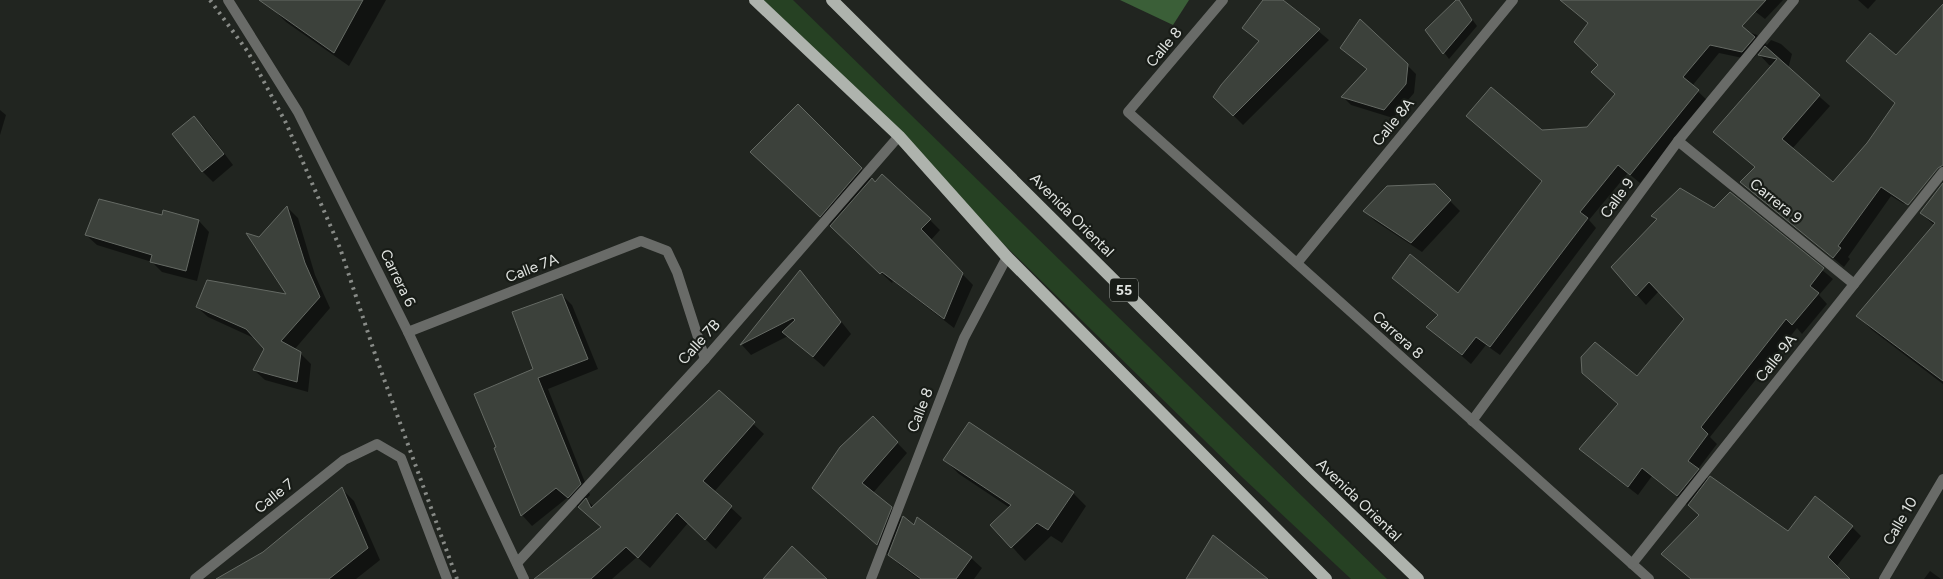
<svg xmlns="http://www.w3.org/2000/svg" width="1943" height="579" font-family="Figtree,sans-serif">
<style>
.green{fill:#264123}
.forest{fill:#3b5f38}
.shadow{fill:#0007}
.building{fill:#3c413b;stroke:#656a64}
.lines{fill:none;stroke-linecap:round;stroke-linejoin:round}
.street{stroke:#696b68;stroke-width:10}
.primary{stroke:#aeb3ad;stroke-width:12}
.rail{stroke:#888b87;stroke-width:4;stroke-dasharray:2.5 5;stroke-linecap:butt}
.labels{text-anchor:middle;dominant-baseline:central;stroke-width:4.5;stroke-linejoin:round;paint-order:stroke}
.shield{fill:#181c17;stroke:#a5a9a5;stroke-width:1}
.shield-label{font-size:14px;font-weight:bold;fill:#e2e5e2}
.street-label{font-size:15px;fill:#e2e5e2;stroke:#181c17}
</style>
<rect width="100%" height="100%" fill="#212520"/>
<path class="green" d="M754 0H793L1387 579H1351L1243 478Z"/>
<path class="forest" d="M1120 0H1189L1173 25Z"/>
<g class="shadow">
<path d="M276 0H386L349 66 286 22 271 7Z"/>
<path d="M1265 0H1281L1329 40 1243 125 1215 97 1260 42 1244 28Z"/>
<path d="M1458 0 1477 26 1449 59 1427 30Z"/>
<path d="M1628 0H1659L1757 35 1767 45 1771 40 1781 44 1792 54 1788 69 1830 106 1792 149 1833 184 1868 143 1896 104 1848 61 1896 57 1943 5V159L1904 204 1891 196 1848 257 1850 259 1844 267 1741 182 1756 168 1715 132 1773 66 1769 65 1758 53 1752 60 1719 53 1692 86 1707 100 1640 183 1628 173 1589 220 1596 228 1500 355 1486 345 1471 364 1428 327 1439 316 1393 278 1458 294 1543 182 1467 116 1542 132 1588 128 1616 94 1599 65Z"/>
<path d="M1740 0H1783L1765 19Z"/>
<path d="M1858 0H1876L1868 9Z"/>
<path d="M1342 48 1407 65 1416 74 1414 93 1393 118 1351 105 1343 97 1368 70Z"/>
<path d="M798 106 875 183 930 220 940 230 930 241 973 285 954 328 893 281 892 283 766 166Z"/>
<path d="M0 110 6 115 0 135Z"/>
<path d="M194 118 205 128 233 165 213 182 202 171Z"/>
<path d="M1434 185 1460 211 1422 252 1375 221 1365 211Z"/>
<path d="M1943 191V384L1872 330 1858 316 1935 226 1921 213Z"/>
<path d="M1730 194 1833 279 1819 295 1827 304 1802 334 1797 328 1710 437 1717 444 1698 469 1709 480 1788 532 1852 527 1861 536 1836 567 1848 579H1691L1672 563 1700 516 1688 504 1687 505 1652 476 1638 495 1590 458 1580 449 1619 405 1593 383 1637 378 1686 319 1659 291 1646 305 1613 268 1657 220 1653 216 1714 210Z"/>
<path d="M288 208 298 218 315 275 330 308 294 350 300 353 311 364 308 392 265 380 254 370 266 349 256 339 208 317 197 307 288 296 260 238Z"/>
<path d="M164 212 199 221 209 232 197 281 162 272 152 262 97 245 86 235 163 217Z"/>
<path d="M800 272 810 282 851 334 824 367 788 336 751 355 742 345Z"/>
<path d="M562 295 572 305 598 369 548 389 590 495 586 499 594 507 719 392 764 434 714 492 742 518 716 549 688 523 650 568 637 557 612 579H545L602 527 567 498 532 526 522 515 495 448 535 370Z"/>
<path d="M873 418 907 453 873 493 903 520 971 558 982 568 974 579H919L900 565 824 498Z"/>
<path d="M945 460 1073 493 1086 506 1062 543 1051 536 1025 561 992 525 1010 508 959 474Z"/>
<path d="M342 489 354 501 380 560 356 579H227L264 553Z"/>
<path d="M1930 571 1941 579H1924Z"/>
</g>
<g class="building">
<path d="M259 0H363L334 53Z"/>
<path d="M1263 0H1283L1320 29 1233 116 1213 97 1221 85 1259 41 1242 28Z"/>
<path d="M1456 0H1459L1472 20 1443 54 1425 30Z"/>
<path d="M1560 0H1766L1742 26 1755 37 1742 52 1710 45 1683 77 1699 90 1630 175 1618 165 1580 212 1588 218 1490 347 1476 337 1462 355 1426 327 1438 315 1392 278 1410 254 1458 293 1542 181 1466 116 1491 87 1542 130 1587 127 1615 94 1591 72 1598 65 1574 42 1588 23Z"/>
<path d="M1943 4V165L1938 168 1908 205 1881 187 1838 246 1841 248 1833 258 1740 182 1755 167 1713 132 1777 59 1758 55 1765 46 1820 95 1782 139 1833 182 1867 143 1895 103 1846 61 1870 33 1896 55Z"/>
<path d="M1360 19 1408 64 1406 84 1384 110 1341 97 1367 69 1340 48Z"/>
<path d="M798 104 862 168 820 217 750 152Z"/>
<path d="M194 116 224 154 202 172 172 134Z"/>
<path d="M882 174 931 219 921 229 963 273 944 319 882 272 880 274 830 226 872 178 875 182Z"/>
<path d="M1943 183V381L1856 316 1935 223 1920 213Z"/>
<path d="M1435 184 1451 200 1411 243 1363 211 1387 186Z"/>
<path d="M1680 188 1714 208 1730 192 1824 268 1810 286 1819 293 1792 325 1786 319 1701 427 1708 434 1688 461 1699 469 1677 496 1642 468 1628 487 1579 449 1618 404 1582 373 1581 357 1595 342 1637 376 1684 319 1649 282 1636 296 1611 267 1657 219 1651 216Z"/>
<path d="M99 199 162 215 163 210 199 220 186 271 150 262 152 255 85 235Z"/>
<path d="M287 206 305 263 320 297 281 341 301 352 297 382 253 370 264 349 246 329 196 307 207 280 286 294 246 233 259 237Z"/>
<path d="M800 270 841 322 813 357 782 332 795 320 793 318 740 345Z"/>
<path d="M562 294 588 359 538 378 581 484 568 498 556 488 521 516 494 448 496 447 474 394 533 369 512 312Z"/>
<path d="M719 390 755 422 703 481 732 506 705 540 677 513 638 558 626 547 591 579H534L601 527 578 507 586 498 591 508Z"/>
<path d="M873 416 898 442 862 483 892 507 877 545 812 488 840 447Z"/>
<path d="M969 422 1074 492 1048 530 1037 523 1011 548 990 525 1011 505 943 460Z"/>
<path d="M1710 476 1788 531 1815 496 1853 526 1828 557 1850 579H1691L1661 554 1699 515 1688 505Z"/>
<path d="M342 487 368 548 329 579H216L263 552Z"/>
<path d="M903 516 914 525 917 517 972 557 956 579H921L888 555Z"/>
<path d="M1213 535 1268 579H1186Z"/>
<path d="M792 546 827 579H763Z"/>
</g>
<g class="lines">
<g class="street">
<path d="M228 0 298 112 408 332 524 579"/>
<path d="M1223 0 1128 112 1649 579"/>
<path d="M1678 141 1854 284"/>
<path d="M1297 263 1513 0"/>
<path d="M408 332 641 241 667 251 677 272 705 359"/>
<path d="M1472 421 1678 141 1794 0"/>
<path d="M517 563 705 359 899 136"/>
<path d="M1632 564 1943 172"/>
<path d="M195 579 344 460 377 444 401 458 447 579"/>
<path d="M871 579 964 338 1007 257"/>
<path d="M1884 579 1943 479"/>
</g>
<g class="primary">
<path d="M755 0 899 136 1007 257 1326 579"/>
<path d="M832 0 1309 474 1418 579"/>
</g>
<path class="rail" d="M210 0 248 52 286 123 340 248 376 357 457 579"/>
</g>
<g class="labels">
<rect class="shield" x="1110" y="278.5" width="28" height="23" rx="4"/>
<g class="shield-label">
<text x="1124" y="290">55</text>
</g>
<g class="street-label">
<text transform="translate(1164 47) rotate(-50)">Calle 8</text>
<text transform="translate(1393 122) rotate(-51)">Calle 8A</text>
<text transform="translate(1617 198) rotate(-54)">Calle 9</text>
<text transform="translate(1776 201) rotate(39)">Carrera 9</text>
<text transform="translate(1072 215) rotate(45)">Avenida Oriental</text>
<text transform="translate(532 268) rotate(-21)">Calle 7A</text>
<text transform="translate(398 278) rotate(64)">Carrera 6</text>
<text transform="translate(1398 335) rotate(42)">Carrera 8</text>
<text transform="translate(699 342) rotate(-48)">Calle 7B</text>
<text transform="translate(1776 358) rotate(-52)">Calle 9A</text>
<text transform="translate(920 410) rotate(-69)">Calle 8</text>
<text transform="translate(274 496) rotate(-39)">Calle 7</text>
<text transform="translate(1359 500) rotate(44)">Avenida Oriental</text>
<text transform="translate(1900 521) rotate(-60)">Calle 10</text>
</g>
</g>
</svg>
